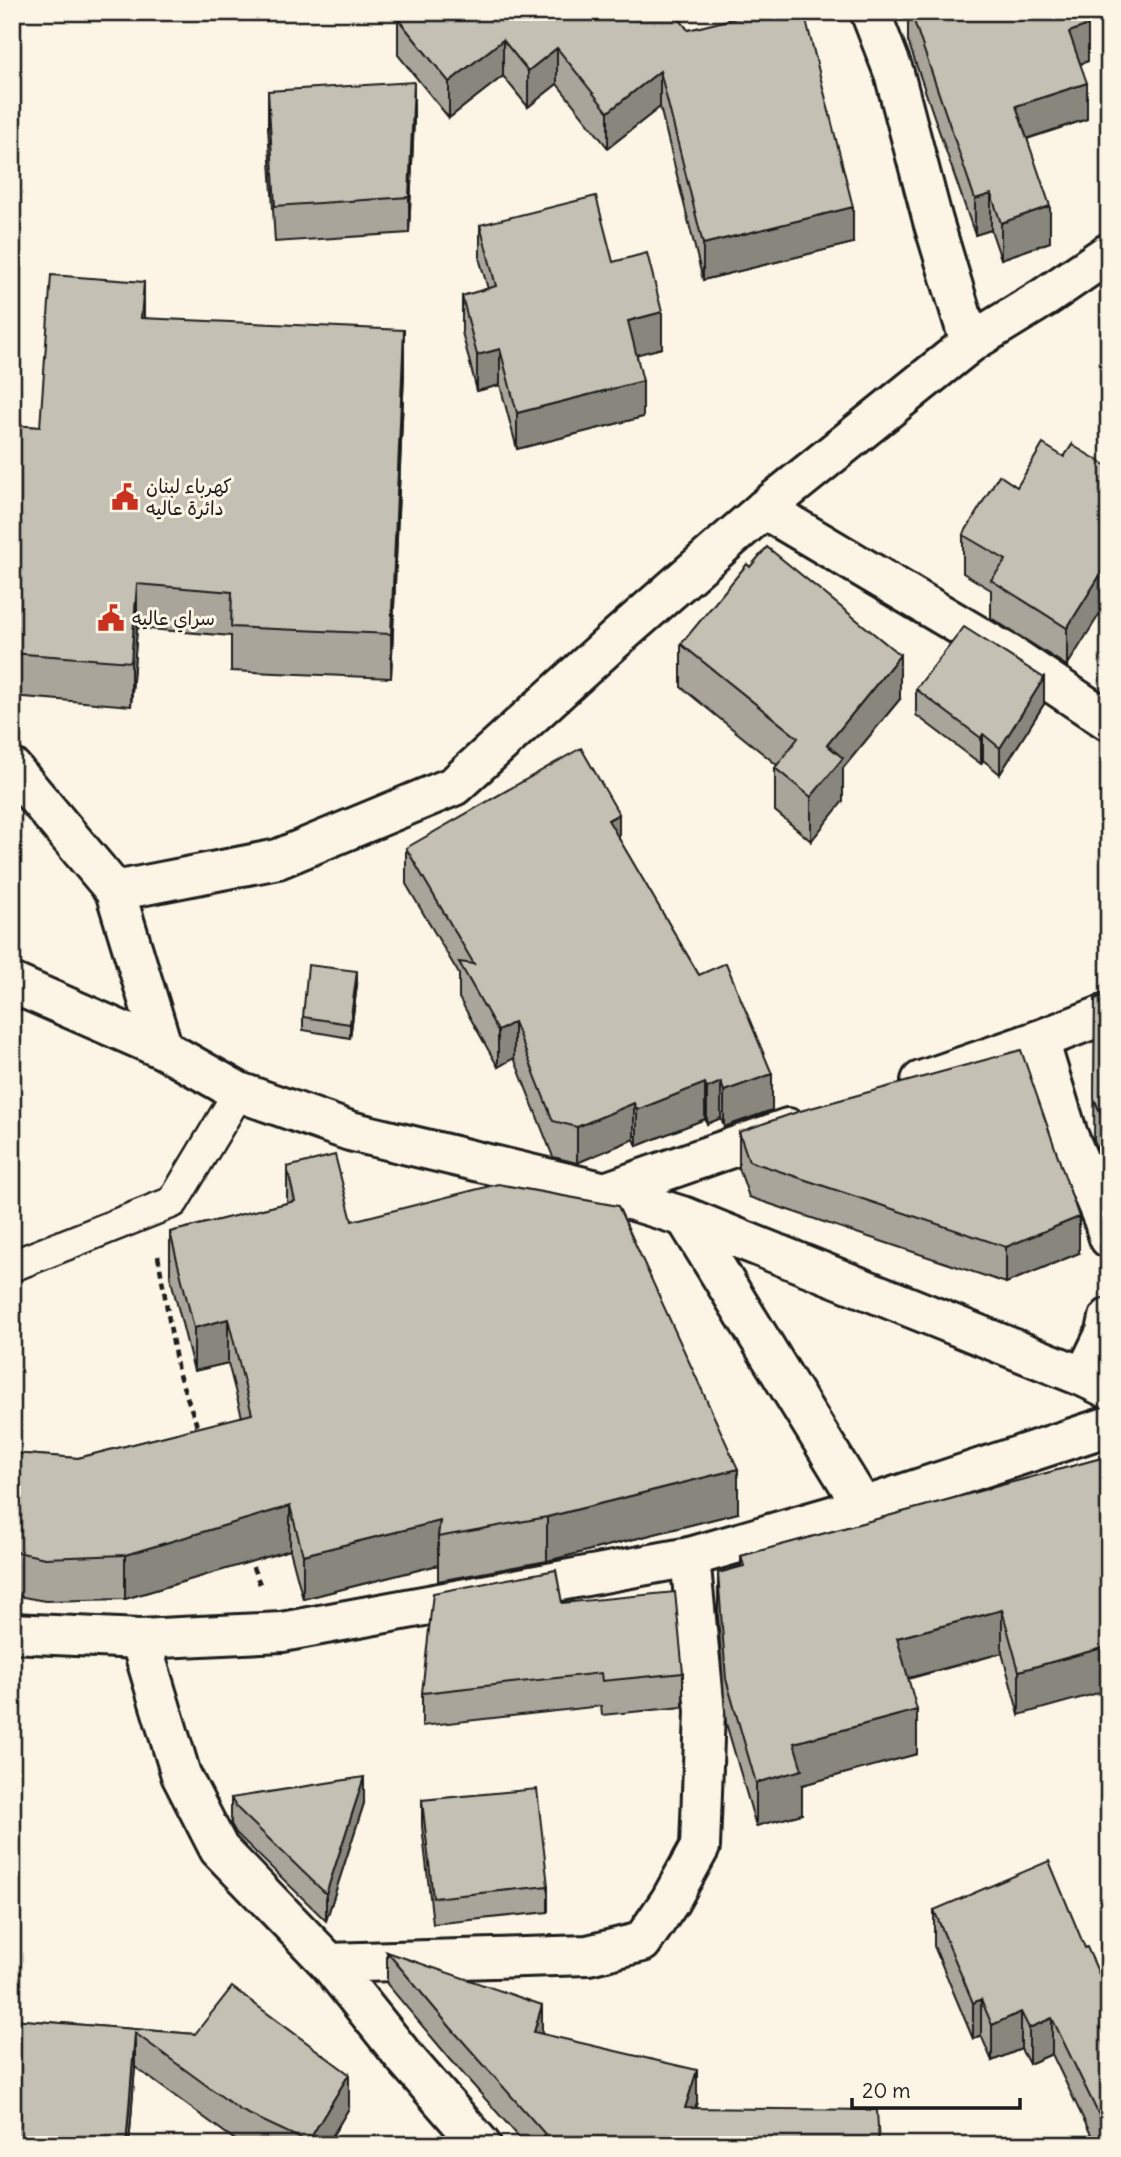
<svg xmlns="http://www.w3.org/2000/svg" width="1121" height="2157" font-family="Delius,'Playpen Sans Arabic',sans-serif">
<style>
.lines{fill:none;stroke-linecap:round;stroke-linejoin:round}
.service-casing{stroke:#1c1c1c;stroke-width:35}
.minor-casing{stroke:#1c1c1c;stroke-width:44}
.tertiary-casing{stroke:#1c1c1c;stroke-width:44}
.secondary-casing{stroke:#1c1c1c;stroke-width:44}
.primary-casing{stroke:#1c1c1c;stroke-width:44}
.path{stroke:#1c1c1c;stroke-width:4.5;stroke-dasharray:7 5;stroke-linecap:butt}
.service{stroke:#fcf5e5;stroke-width:30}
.minor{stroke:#fcf5e5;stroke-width:38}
.tertiary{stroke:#fcf5e5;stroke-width:38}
.secondary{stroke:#fcf5e5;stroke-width:38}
.primary{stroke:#fcf5e5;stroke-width:38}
.wall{fill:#a9a59a;stroke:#1c1c1c;stroke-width:2}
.shaded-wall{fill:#89867d;stroke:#1c1c1c;stroke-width:2}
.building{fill:#c4c0b3;stroke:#1c1c1c;stroke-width:2}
.labels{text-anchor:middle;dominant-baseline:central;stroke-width:6;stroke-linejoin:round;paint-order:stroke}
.poi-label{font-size:19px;fill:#1c1c1c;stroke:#fcf5e5;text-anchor:start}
</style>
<rect width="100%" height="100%" fill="#fcf5e5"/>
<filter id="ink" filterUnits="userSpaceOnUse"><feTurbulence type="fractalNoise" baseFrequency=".0143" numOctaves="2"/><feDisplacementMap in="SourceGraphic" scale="14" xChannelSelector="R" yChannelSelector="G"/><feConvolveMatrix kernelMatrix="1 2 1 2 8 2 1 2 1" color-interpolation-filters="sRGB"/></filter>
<g filter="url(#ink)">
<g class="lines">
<defs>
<path id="service" d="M12 1266 173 1202 239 1092"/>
<g id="minor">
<path d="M872 12 871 14 894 73 933 221 970 343"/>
<path d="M764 509 1015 658 1109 721"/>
<path d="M115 891 278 859 454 786 620 635 764 509 970 343 1045 297 1109 253"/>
<path d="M1039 1040 1068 1135 1103 1219 1109 1238"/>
<path d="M921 1081 1039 1040 1109 1013"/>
<path d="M605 1192 788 1128"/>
<path d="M685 1217 863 1507"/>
<path d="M1084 1377 1106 1332 1109 1318"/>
<path d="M140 1639 181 1775 219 1849 329 1963"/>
<path d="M481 2145 405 2058 329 1963 588 1955 642 1942 670 1901 700 1847 705 1711 690 1557"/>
</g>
<path id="tertiary" d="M12 1633 140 1639 282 1632 690 1557 863 1507 1109 1426"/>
<path id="secondary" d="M12 768 115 891 163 1049"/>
<path id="primary" d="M12 983 163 1049 239 1092 350 1131 605 1192 685 1217 1084 1377 1109 1389"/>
</defs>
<use href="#service" class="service-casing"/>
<use href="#minor" class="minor-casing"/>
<use href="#tertiary" class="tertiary-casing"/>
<use href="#secondary" class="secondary-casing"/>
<use href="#primary" class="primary-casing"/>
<g class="path">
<path d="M158 1256 178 1372 199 1431"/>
<path d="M248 1556 260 1584"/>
</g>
<use href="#service" class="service"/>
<use href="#minor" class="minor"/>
<use href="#tertiary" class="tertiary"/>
<use href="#secondary" class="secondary"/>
<use href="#primary" class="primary"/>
</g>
<g class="wall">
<path d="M674 12 853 243 703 280 660 107 608 148 557 84 528 107 503 76 449 118 398 55V19Z"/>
<path d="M908 12H1084L1088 61 1080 64 1087 119 1027 139 1050 242 1001 259 991 230 975 235 908 41Z"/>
<path d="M268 91 414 118 409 233 275 242 268 127Z"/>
<path d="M480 225 613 262 662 348 637 354 643 417 517 449 500 385 477 391 462 332V296L488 289 480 261Z"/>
<path d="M144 318 404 373 391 678 231 671V636L137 628 131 706 12 696V425L40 427Z"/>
<path d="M1072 445 1067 666 991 618V590L963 573V535L1017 487 1064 457Z"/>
<path d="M681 644 900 699 843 768V801L811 841 775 811V768L777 765 681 687Z"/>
<path d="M916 689 1044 704 1000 774 983 760 981 764 916 715Z"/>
<path d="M619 839 699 975 772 1110 724 1127 721 1118 707 1124 705 1119 637 1146 634 1139 577 1163 553 1157 514 1058 498 1067 459 998V974L406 884V848Z"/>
<path d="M357 985 350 1038 303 1030V1017Z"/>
<path d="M1109 997V1176L1094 1141 1095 999Z"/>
<path d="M739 1132 1079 1253 1006 1283 749 1197 739 1168Z"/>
<path d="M287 1167 352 1221 738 1513 547 1561 438 1581V1565L303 1599 290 1550 125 1599 45 1601 12 1595V1453L78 1458 242 1417 228 1363 194 1371 170 1276V1232L287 1203Z"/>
<path d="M1109 1456 1019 1715 1002 1653 908 1679 917 1754 802 1785V1814L756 1826 726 1723 718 1616V1573L741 1566V1556Z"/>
<path d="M562 1603 683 1673V1707L602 1715 601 1706 422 1726V1693Z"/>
<path d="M231 1798 364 1803 326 1921 236 1833 231 1824Z"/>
<path d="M422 1800 548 1886V1912L433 1924 422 1826Z"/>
<path d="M934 1910 1085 1948 1109 1996V2145H1096L1052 2054 1029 2064 1021 2049 992 2061 981 2035 973 2039 934 1946Z"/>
<path d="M387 1952 542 2034 697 2102 695 2108 879 2145H526L451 2060 387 1984Z"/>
<path d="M12 2019 195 2034 349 2108 327 2145H242L135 2067 129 2145H12Z"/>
</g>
<g class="shaded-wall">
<path d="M1088 25V61L1069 68V32Z"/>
<path d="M503 40V76L449 118V82Z"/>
<path d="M557 48V84L528 107V71Z"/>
<path d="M660 71V107L608 148V112Z"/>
<path d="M414 82V118L409 233V197Z"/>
<path d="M1087 83V119L1016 142V106Z"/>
<path d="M991 194V230L975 235V199Z"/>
<path d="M1050 206V242L1001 259V223Z"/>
<path d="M853 207V243L703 280V244Z"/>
<path d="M144 282V325L141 318Z"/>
<path d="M662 312V348L628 357V321Z"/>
<path d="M404 330V373L391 678V634Z"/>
<path d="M500 349V385L477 391V355Z"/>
<path d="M643 381V417L517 449V413Z"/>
<path d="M1109 561V599L1067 666V628Z"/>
<path d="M137 584V628L131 706V662Z"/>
<path d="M900 655V699L843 768V801L811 841V797L827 745Z"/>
<path d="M1044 678V704L1000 774V748Z"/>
<path d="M983 734V760L981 764V738Z"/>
<path d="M619 814V850L608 820Z"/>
<path d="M357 971V985L350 1038V1024Z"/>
<path d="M514 1022V1058L498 1067V1031Z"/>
<path d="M772 1074V1110L724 1127V1091Z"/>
<path d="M721 1082V1118L707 1124V1088Z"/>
<path d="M705 1083V1119L637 1146V1110Z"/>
<path d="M634 1103V1139L577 1163V1127Z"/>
<path d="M1079 1217V1253L1006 1283V1247Z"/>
<path d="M228 1319V1363L194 1371V1328Z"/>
<path d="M738 1469V1513L547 1561V1517Z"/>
<path d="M290 1506V1550L125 1599V1555Z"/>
<path d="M440 1521 438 1537V1565L303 1599V1555Z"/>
<path d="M1002 1610V1653L897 1681V1638Z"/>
<path d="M1109 1646V1690L1019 1715V1671Z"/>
<path d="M917 1710V1754L802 1785V1814L756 1826V1783L794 1743Z"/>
<path d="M364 1777V1803L326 1921V1894Z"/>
<path d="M981 1999V2035L973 2039V2003Z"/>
<path d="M542 2005V2038L534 2032Z"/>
<path d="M1021 2012V2049L992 2061V2025Z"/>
<path d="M1052 2018V2054L1029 2064V2028Z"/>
<path d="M135 2033V2067L129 2145H126Z"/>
<path d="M697 2070V2102L685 2140V2108Z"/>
<path d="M349 2074V2108L327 2145H308V2142Z"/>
</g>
<g class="building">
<path d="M406 12H674L688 30 760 12H804L853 207 703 244 660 71 608 112 557 48 528 71 503 40 449 82 398 19Z"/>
<path d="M911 12H1084L1088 25 1069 32 1087 83 1016 106 1050 206 1001 223 991 194 975 199Z"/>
<path d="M414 82 409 197 275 206 268 91Z"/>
<path d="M596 196 613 262 647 253 662 312 628 321 643 381 517 413 500 349 477 355 462 296 496 286 480 225Z"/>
<path d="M51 275 144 282 141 318 404 330 391 634 231 627 232 592 137 584 131 662 12 653V425L40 427Z"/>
<path d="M1043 444 1064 457 1072 445 1109 467V561L1067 628 991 580 1006 560 963 535 999 475 1017 487Z"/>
<path d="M767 547 900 655 827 745 843 758 811 797 775 768 798 738 681 644 747 564 750 567Z"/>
<path d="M964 627 1044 678 1000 748 983 734 981 738 916 689Z"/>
<path d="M581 748 619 814 608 820 699 975 726 963 772 1074 724 1091 721 1082 707 1088 705 1083 637 1110 634 1103 577 1127 553 1121 514 1022 498 1031 459 962 474 964 406 848Z"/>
<path d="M308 965 357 971 350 1024 303 1017Z"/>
<path d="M1100 997H1109V1134L1094 1098 1095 999Z"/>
<path d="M1021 1050 1079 1217 1006 1247 749 1161 739 1132 800 1111Z"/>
<path d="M335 1155 352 1221 498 1184 618 1206 738 1469 547 1517 438 1537 440 1521 303 1555 290 1506 125 1555 45 1558 12 1551V1453L78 1458 252 1414 228 1319 194 1328 170 1232 295 1201 287 1167Z"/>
<path d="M1109 1456V1646L1019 1671 1002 1610 897 1638 917 1710 794 1743 802 1770 756 1783 726 1679 718 1573 744 1566 741 1556Z"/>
<path d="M556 1570 562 1603 675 1592 683 1673 602 1681 601 1673 422 1693 433 1593Z"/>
<path d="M364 1777 326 1894 236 1807 231 1798Z"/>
<path d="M537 1789 548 1886 433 1898 422 1800Z"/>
<path d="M1049 1861 1085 1948 1087 1947 1109 1996V2136L1052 2018 1029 2028 1021 2012 992 2025 981 1999 973 2003 934 1910Z"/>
<path d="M387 1952 542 2005 534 2032 697 2070 685 2108 877 2110 879 2145H543L545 2134 451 2028Z"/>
<path d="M232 1987 349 2074 308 2142 240 2110 135 2033 126 2145H12V2019L195 2034Z"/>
</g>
</g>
<defs>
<symbol id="civic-bare" viewBox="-9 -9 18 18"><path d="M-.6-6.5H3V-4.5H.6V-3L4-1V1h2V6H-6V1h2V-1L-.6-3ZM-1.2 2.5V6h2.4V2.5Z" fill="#c8321e" stroke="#fcf5e5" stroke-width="2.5" paint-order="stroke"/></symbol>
</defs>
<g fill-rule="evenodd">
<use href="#civic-bare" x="106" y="478" width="38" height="38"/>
<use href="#civic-bare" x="92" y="599" width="38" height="38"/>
</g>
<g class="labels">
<g class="poi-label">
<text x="146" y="486">كهرباء لبنان<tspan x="146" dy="22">دائرة عاليه</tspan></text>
<text x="132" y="618">سراي عاليه</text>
</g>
</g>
<rect width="1121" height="2157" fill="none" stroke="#fcf5e5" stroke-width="42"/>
<rect x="21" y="21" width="1079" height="2115" fill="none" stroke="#1c1c1c" stroke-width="2.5" filter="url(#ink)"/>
<path d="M852 2098v10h168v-10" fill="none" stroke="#1c1c1c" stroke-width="3.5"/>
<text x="862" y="2098" font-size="21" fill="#1c1c1c" stroke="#fcf5e5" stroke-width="5" paint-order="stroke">20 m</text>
</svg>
